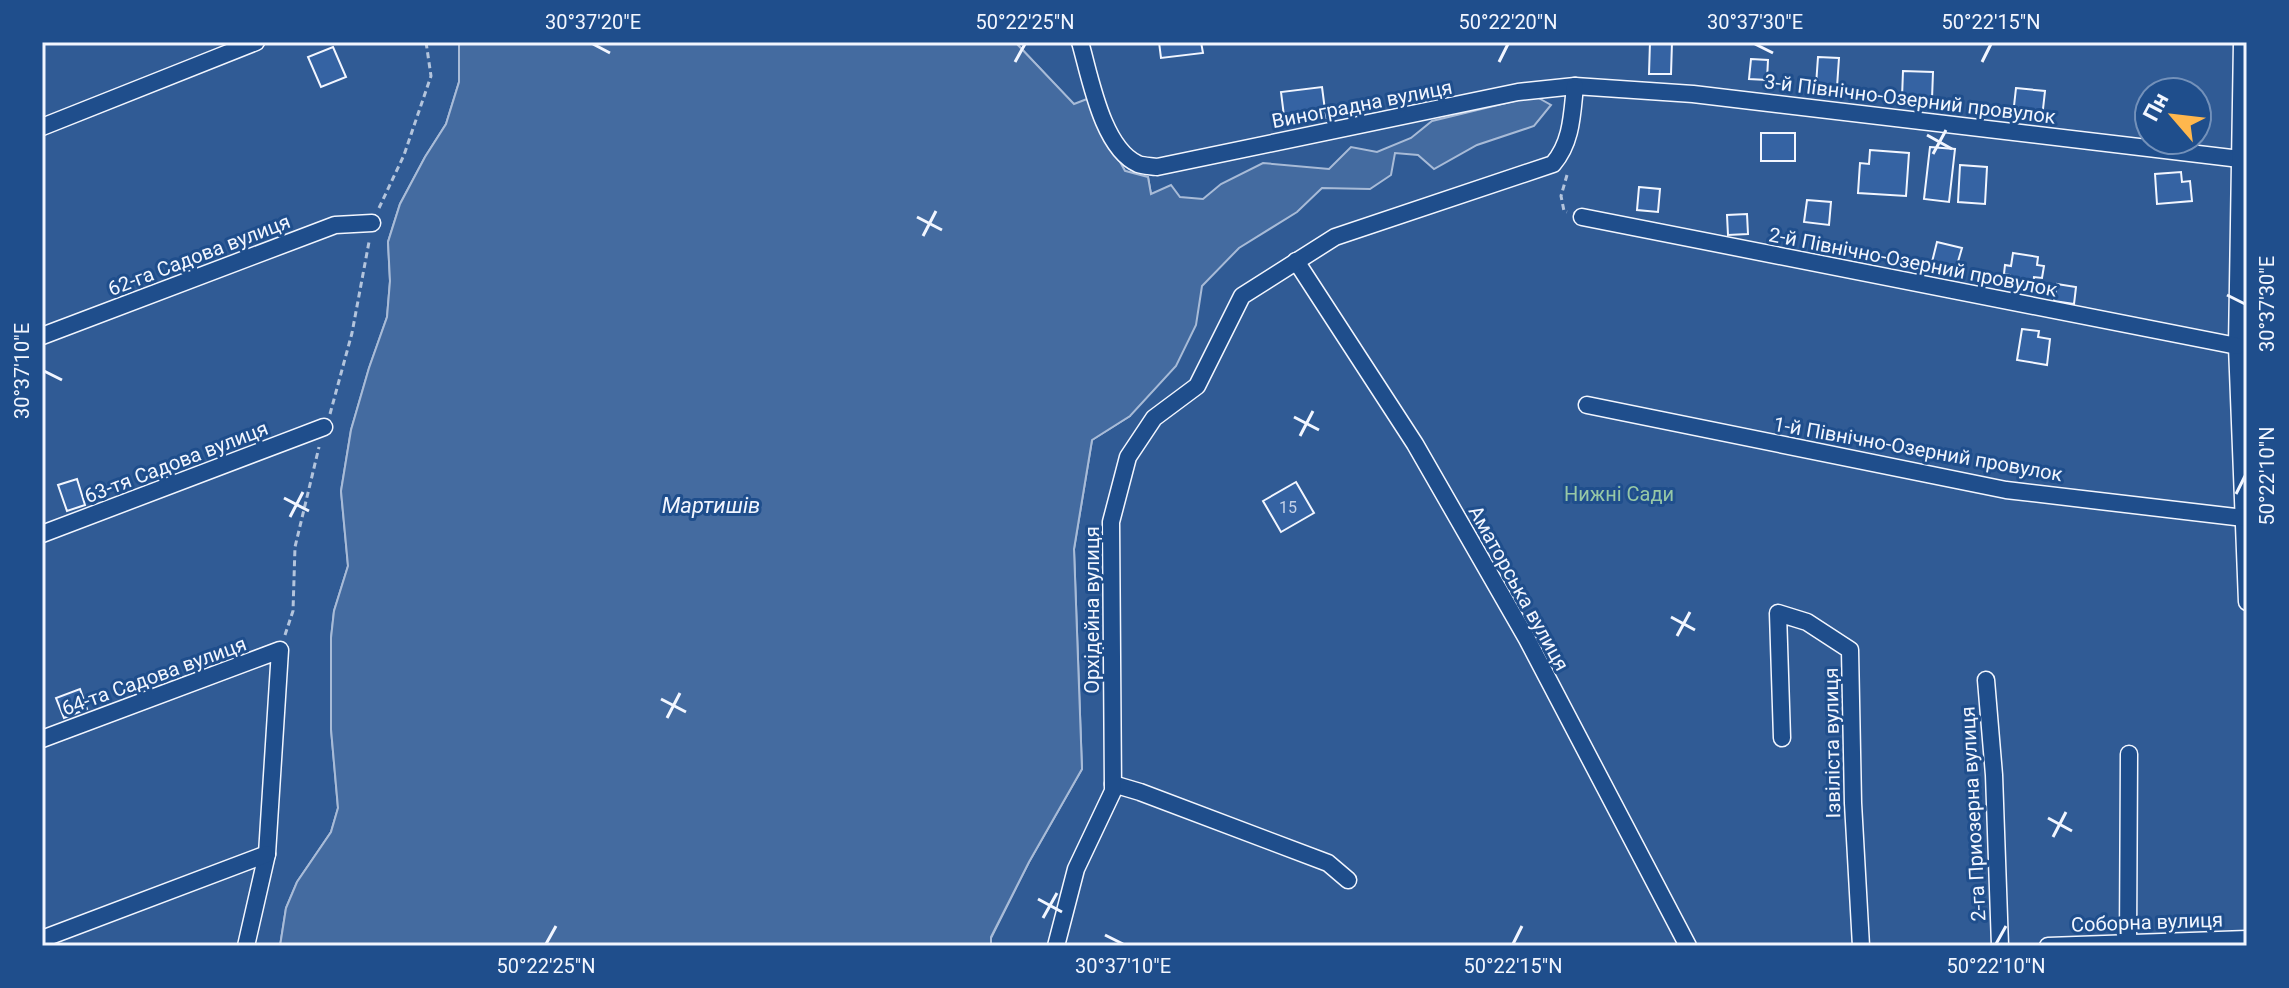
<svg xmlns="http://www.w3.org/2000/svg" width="2289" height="988" font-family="Roboto,sans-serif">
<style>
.built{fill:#305b95;stroke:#a8bbd7;stroke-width:2;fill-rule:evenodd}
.water{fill:#446ba0;stroke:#a8bbd7;stroke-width:2}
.building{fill:#3563a3;stroke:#f2f6ff;stroke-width:2}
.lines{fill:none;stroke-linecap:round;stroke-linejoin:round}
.minor-casing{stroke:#f2f6ff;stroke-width:19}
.path{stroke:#b3c4dc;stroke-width:3;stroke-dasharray:6 4;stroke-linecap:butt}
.minor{stroke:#1f4e8c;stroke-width:16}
.ticks{fill:none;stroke:#f2f6ff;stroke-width:3}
.labels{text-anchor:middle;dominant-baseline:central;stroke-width:6;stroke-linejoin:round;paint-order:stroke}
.number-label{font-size:16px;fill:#c3d1e8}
.street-label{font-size:20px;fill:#f2f6ff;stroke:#1f4e8c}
.park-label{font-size:20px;fill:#97c8a6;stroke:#1f4e8c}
.water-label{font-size:22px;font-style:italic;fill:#f2f6ff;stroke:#1f4e8c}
.neatline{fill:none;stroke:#f2f6ff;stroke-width:3}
.ticks-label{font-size:20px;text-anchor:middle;fill:#f2f6ff}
</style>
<rect width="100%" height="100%" fill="#1f4e8c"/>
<g class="built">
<path d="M42 42H459V82L446 124 425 157 400 204 388 242 390 281 387 317 369 368 351 430 341 491 348 566 334 611 331 638V729L338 808 331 832 297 882 286 908 280 946H42Z"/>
<path d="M1015 42H2247V946H991V938L1029 862 1082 769 1074 549 1092 440 1130 416 1151 194 1148 177 1125 171 1095 117 1074 105ZM2149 92H2197V140H2149Z"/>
</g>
<path class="water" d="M459 42H1015L1074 104 1087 99 1094 106 1095 117 1125 171 1148 177 1151 194 1171 185 1180 197 1203 199 1221 184 1263 163 1329 169 1351 147 1377 152 1411 138 1432 121 1535 96 1551 105 1534 126 1477 145 1434 169 1418 155 1395 153 1391 175 1370 189 1322 188 1297 212 1239 248 1202 286 1196 325 1176 366 1130 416 1092 440 1074 549 1082 769 1029 862 991 937V946H280L286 908 297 882 331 832 338 808 331 729V638L334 611 348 566 341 491 351 430 369 368 387 317 390 281 388 242 400 204 425 157 446 124 459 82Z"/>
<g class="building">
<path d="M1159 42H1201L1203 53 1161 58Z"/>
<path d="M1650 42H1672L1671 74H1649Z"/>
<path d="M333 47 346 77 321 87 308 57Z"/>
<path d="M1818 57 1839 58 1837 87 1816 85Z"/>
<path d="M1751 59 1768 60 1767 80 1749 79Z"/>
<path d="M1903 71 1933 72 1932 99 1902 98Z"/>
<path d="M1322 87 1326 118 1285 124 1281 92Z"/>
<path d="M2016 88 2045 91 2042 118 2013 115Z"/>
<rect x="1761" y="133" width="34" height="28"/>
<path d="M1930 147 1955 149 1949 202 1924 199Z"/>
<path d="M1870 150 1909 153 1906 196 1858 193 1860 163 1869 164Z"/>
<path d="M1960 165 1987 167 1985 204 1958 202Z"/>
<path d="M2181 172 2182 182 2190 181 2192 201 2157 204 2155 174Z"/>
<path d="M1639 187 1660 189 1658 212 1637 210Z"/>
<path d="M1807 200 1831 202 1829 225 1804 222Z"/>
<path d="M1747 214 1748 234 1728 235 1727 215Z"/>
<path d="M1937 242 1962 248 1954 275 1930 270Z"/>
<path d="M2013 253 2038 257 2037 265 2044 266 2042 278 2034 277 2033 286 2008 283 2010 275 2004 274 2005 265 2011 266Z"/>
<path d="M2057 284 2076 287 2074 304 2054 301Z"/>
<path d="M2022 329 2039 331 2038 337 2050 339 2047 365 2017 360Z"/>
<path d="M77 479 85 505 67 511 58 485Z"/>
<path d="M1296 482 1314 513 1281 532 1263 501Z"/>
<path d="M80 689 87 709 64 718 56 698Z"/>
</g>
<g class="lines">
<defs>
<g id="minor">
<path d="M1080 42C1090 76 1102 148 1138 164 1143 166 1151 166 1157 167L1518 92 1575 86 1693 94 2240 159"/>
<path d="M2242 42 2237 346 2247 602"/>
<path d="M42 127 256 42"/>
<path d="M1582 217 2237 346"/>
<path d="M1296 261 1415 444 1527 639 1688 946"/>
<path d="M42 336 335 225 372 223"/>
<path d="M1587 405 2006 490 2244 518"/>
<path d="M42 534 324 427"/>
<path d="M1986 680 1994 775 2000 946"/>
<path d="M1782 738 1778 613 1807 622 1850 650 1853 803 1861 946"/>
<path d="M42 739 280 650 267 854 246 946"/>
<path d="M1113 784 1140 792 1328 863 1348 880"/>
<path d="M42 939 267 854"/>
<path d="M1056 946 1076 869 1113 791 1111 522 1128 457 1154 418 1197 386 1242 296 1335 237 1553 164C1572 142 1572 114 1575 86"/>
<path d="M2048 946 2247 939"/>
<path d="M2128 946 2129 754"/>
</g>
</defs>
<use href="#minor" class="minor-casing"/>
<g class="path">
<path d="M1567 175 1561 196 1564 211 1567 212"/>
<path d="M379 208 404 155 431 76 426 42"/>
<path d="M330 414 352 333 369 242"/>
<path d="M285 635 293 611 295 547 319 447"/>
</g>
<use href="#minor" class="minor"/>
</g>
<path class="ticks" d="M593 44 610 53M1755 44 1773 53M1015 62 1025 44M1499 62 1508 44M1982 62 1991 44M1927 135 1952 149M1933 154 1946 130M917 217 942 230M923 236 936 211M2227 295 2245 304M44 371 62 380M1294 417 1319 430M1300 436 1313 411M2236 494 2245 476M284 498 309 511M290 517 303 492M1671 617 1695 630M1677 636 1690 612M661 699 686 712M667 718 680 693M2048 818 2072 831M2053 837 2066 812M1038 899 1062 912M1043 918 1057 893M1105 935 1123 944M546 944 556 926M1513 944 1522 926M1996 944 2006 926"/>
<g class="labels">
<g class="number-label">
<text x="1288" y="507">15</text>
</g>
<g class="street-label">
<text transform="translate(1910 99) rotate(7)">3-й Північно-Озерний провулок</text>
<text transform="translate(1362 104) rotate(-11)">Виноградна вулиця</text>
<text transform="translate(199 255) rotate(-21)">62-га Садова вулиця</text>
<text transform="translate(1913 262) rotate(11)">2-й Північно-Озерний провулок</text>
<text transform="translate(1918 449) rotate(10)">1-й Північно-Озерний провулок</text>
<text transform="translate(176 462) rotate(-21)">63-тя Садова вулиця</text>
<text transform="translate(1519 588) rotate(61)">Аматорська вулиця</text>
<text transform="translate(1092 610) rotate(-90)">Орхідейна вулиця</text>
<text transform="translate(154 676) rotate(-20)">64-та Садова вулиця</text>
<text transform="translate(1832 743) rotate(-91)">Ізвіліста вулиця</text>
<text transform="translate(1973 814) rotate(-93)">2-га Приозерна вулиця</text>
<text transform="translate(2147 922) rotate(-2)">Соборна вулиця</text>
</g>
<g class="park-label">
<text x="1619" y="494">Нижні Сади</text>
</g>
<g class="water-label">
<text x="711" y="505">Мартишів</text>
</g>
</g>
<rect width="2289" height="988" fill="none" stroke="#1f4e8c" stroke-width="88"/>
<g transform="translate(2173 116) rotate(298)"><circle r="38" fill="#1f4e8c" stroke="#7391ba" stroke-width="2"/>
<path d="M0-6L14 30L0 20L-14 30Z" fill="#ffb74d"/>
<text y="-12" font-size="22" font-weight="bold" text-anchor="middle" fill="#f2f6ff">Пн</text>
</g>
<rect x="44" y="44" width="2201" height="900" class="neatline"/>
<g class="ticks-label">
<text x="593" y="29">30°37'20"E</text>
<text x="1025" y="29">50°22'25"N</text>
<text x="1508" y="29">50°22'20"N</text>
<text x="1755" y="29">30°37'30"E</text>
<text x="1991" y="29">50°22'15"N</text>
<text transform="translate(2267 304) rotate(-90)" y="7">30°37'30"E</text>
<text transform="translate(22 371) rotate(-90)" y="7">30°37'10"E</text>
<text transform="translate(2267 476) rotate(-90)" y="7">50°22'10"N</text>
<text x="546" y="973">50°22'25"N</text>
<text x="1123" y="973">30°37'10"E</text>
<text x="1513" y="973">50°22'15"N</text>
<text x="1996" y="973">50°22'10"N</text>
</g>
</svg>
